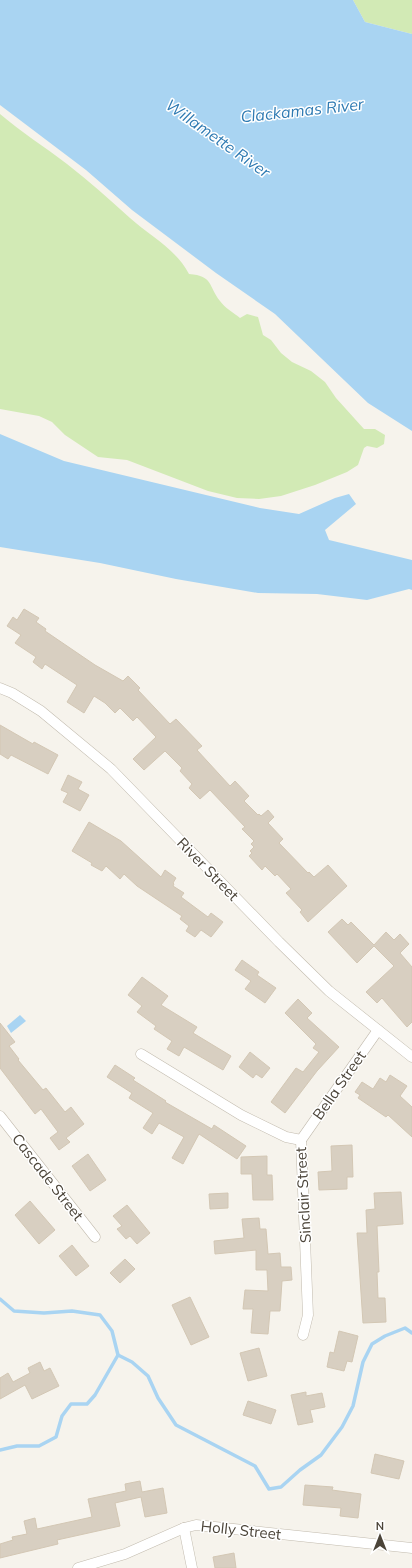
<svg xmlns="http://www.w3.org/2000/svg" width="412" height="1568" font-family="Mulish,sans-serif">
<style>
.green{fill:#d2eab5}
.water{fill:#a9d4f2}
.lines{fill:none;stroke-linecap:round;stroke-linejoin:round}
.stream{stroke:#a9d4f2;stroke-width:3.5}
.building{fill:#d8cfc1;stroke:#d3c7b4}
.street-casing{stroke:#c2bbae;stroke-width:11}
.street{stroke:#fff;stroke-width:10}
.labels{text-anchor:middle;dominant-baseline:central;stroke-width:3;stroke-linejoin:round;paint-order:stroke}
.street-label{font-size:15px;fill:#4b4439;stroke:#fff}
.water-label{font-size:16px;font-style:italic;fill:#2e7ab2;stroke:#fff}
</style>
<rect width="100%" height="100%" fill="#f6f3ec"/>
<g class="green">
<path d="M353 0H412V34L365 22Z"/>
<path d="M0 114C21 132 45 147 67 164 89 181 109 199 130 218 150 236 176 249 189 274 214 276 208 286 220 301 225 308 234 313 240 318L247 314 258 317 263 335 271 340 281 353 292 362 311 371 325 382 336 398 364 429H375L385 435 384 444 377 448 367 446 364 448 358 465 347 472 315 485 281 496 259 499 237 498 208 491 127 460 98 457 65 435 52 422 39 416 0 409Z"/>
</g>
<g class="water">
<path d="M0 0H353L365 22 412 34V431L368 403 275 314 216 273 132 210 86 170 0 105Z"/>
<path d="M0 434 64 461 260 508 299 514 335 498 349 494 356 504 325 530 329 540 412 560V590L409 589 367 600 317 594 258 593 176 579 100 563 0 547Z"/>
<path d="M20 1015 26 1021 11 1033 7 1026Z"/>
</g>
<g class="lines">
<g class="stream">
<path d="M0 1299 14 1311 44 1313 72 1311 100 1315 112 1331 118 1355"/>
<path d="M0 1450 17 1446H39L56 1437 62 1416 71 1404H87L95 1395 118 1355 132 1362 148 1376 158 1398 176 1425 255 1466 269 1489 281 1487 300 1470 321 1455 342 1427 353 1406 363 1362 372 1344 385 1336 405 1328 412 1333"/>
</g>
</g>
<g class="building">
<path d="M24 609 39 618 36 622 46 629 45 631 95 665 123 681 128 676 140 688 138 690 170 724 176 719 202 746 197 750 230 786 235 781 249 796 244 801 258 815 259 814 261 816 268 810 274 817 268 823 283 839 279 843 308 873 309 872 314 877 328 865 347 886 308 922 300 912 302 910 286 893 291 889 277 874 275 876 265 866 262 870 249 856 252 853 250 851 254 847 251 844 254 841 242 829 245 827 210 790 200 799 189 788 192 784 180 771 182 768 165 751 144 770 133 759 156 737 137 717 133 721 120 708 115 713 105 703 94 696 84 713 67 702 77 685 45 664 42 669 33 662 36 657 15 643 21 635 7 626 13 617 17 620Z"/>
<path d="M0 725 33 744 34 742 58 755 48 774 11 755 8 759 0 754Z"/>
<path d="M68 775 82 782 78 789 89 795 80 811 63 802 68 793 61 790Z"/>
<path d="M89 822 121 841 161 877 165 870 176 878 173 883 174 884 173 886 184 893 181 897 208 917 211 913 223 922 211 937 201 930 195 937 186 931 189 926 180 919 182 916 137 886 124 874 120 879 106 866 102 871 91 865 92 863 72 851Z"/>
<path d="M342 919 348 925 351 922 374 945 386 932 394 940 400 934 409 944 400 953 412 967V1022L407 1027 382 998 377 1003 366 992 394 966 374 946 357 963 328 932Z"/>
<path d="M242 960 259 972 257 975 276 988 265 1003 245 989 251 981 235 970Z"/>
<path d="M142 977 168 996 161 1005 197 1027 193 1033 231 1056 223 1070 184 1047 179 1056 167 1049 172 1041 154 1029 156 1026 137 1012 142 1006 128 995Z"/>
<path d="M298 999 312 1013 307 1018 339 1047 317 1071 285 1113 271 1102 296 1068 303 1072 319 1052 313 1048 316 1044 285 1013Z"/>
<path d="M0 1023 15 1042 9 1046 19 1059 18 1060 43 1090 46 1088 65 1112 71 1107 84 1124 66 1138 70 1142 59 1150 50 1138 58 1132 41 1109 35 1114 0 1068Z"/>
<path d="M250 1052 270 1068 262 1078 256 1074 253 1078 239 1067Z"/>
<path d="M115 1065 135 1078 133 1080 166 1101 165 1102 212 1129 214 1125 246 1146 237 1159 199 1134 183 1164 172 1158 184 1137 159 1123 152 1134 143 1128 153 1113 129 1098 132 1093 107 1077Z"/>
<path d="M390 1075 407 1086 400 1096 412 1107V1137L388 1115 386 1117 358 1098 360 1095 355 1092 362 1082 373 1089 380 1078 386 1082Z"/>
<path d="M352 1145 353 1177H347V1189L319 1190 318 1172 332 1171 331 1146Z"/>
<path d="M88 1154 106 1180 90 1191 72 1166Z"/>
<path d="M267 1156V1175H272L273 1200H253L252 1174H241V1157Z"/>
<path d="M401 1192 403 1224 377 1226 379 1272H377L378 1298H385L386 1322 363 1323 357 1233H367L366 1210 375 1209 374 1193Z"/>
<path d="M228 1193V1208L210 1209 209 1194Z"/>
<path d="M30 1201 55 1230 39 1244 15 1215Z"/>
<path d="M127 1205 150 1233 137 1244 130 1236 126 1239 117 1229 122 1226 113 1216Z"/>
<path d="M259 1218 260 1229H266L268 1254 280 1253 281 1267H291L292 1280 282 1281 280 1311H270L268 1334 251 1333 253 1309H243L245 1290 268 1291 267 1270H256V1250L215 1254 214 1241 244 1238 242 1219Z"/>
<path d="M72 1245 89 1266 76 1276 59 1256Z"/>
<path d="M125 1259 135 1269 120 1283 110 1273Z"/>
<path d="M190 1297 209 1337 191 1345 172 1305Z"/>
<path d="M339 1331 358 1336 352 1362 347 1361 344 1371 327 1367 330 1352 334 1353Z"/>
<path d="M259 1348 267 1376 248 1381 240 1353Z"/>
<path d="M40 1362 44 1371 50 1368 59 1386 32 1399 25 1385 0 1399V1378L8 1373 13 1382 30 1373 28 1368Z"/>
<path d="M306 1392V1396L322 1393 325 1407 310 1410 313 1422 298 1425 291 1395Z"/>
<path d="M248 1401 276 1410 271 1424 243 1415Z"/>
<path d="M375 1454 404 1461 399 1479 371 1473Z"/>
<path d="M140 1481 142 1492 163 1488 167 1513 145 1517 141 1497 115 1503 120 1526 57 1540 58 1544 0 1558V1544L13 1540 12 1537 27 1534 24 1521 35 1518 37 1529 92 1517 88 1499 126 1491 125 1484Z"/>
<path d="M305 1485 333 1487 332 1490 361 1494 358 1518 340 1516 341 1508 303 1505Z"/>
<path d="M234 1553 236 1568H215L213 1557Z"/>
</g>
<g class="lines">
<defs>
<g id="street">
<path d="M0 688 12 693 41 711 111 769 279 942 329 991 412 1057"/>
<path d="M141 1054 241 1115 286 1137 301 1140"/>
<path d="M0 1116 95 1237"/>
<path d="M301 1140 308 1315 303 1335"/>
<path d="M301 1140 378 1030"/>
<path d="M184 1528 192 1568"/>
<path d="M78 1568 125 1554 184 1528 196 1525 412 1548"/>
</g>
</defs>
<use href="#street" class="street-casing"/>
<use href="#street" class="street"/>
</g>
<g class="labels">
<g class="street-label">
<text transform="translate(208 869) rotate(46)">River Street</text>
<text transform="translate(339 1085) rotate(-55)">Bella Street</text>
<text transform="translate(48 1177) rotate(52)">Cascade Street</text>
<text transform="translate(303 1195) rotate(-93)">Sinclair Street</text>
<text transform="translate(241 1530) rotate(6)">Holly Street</text>
</g>
<g class="water-label">
<text transform="translate(302 110) rotate(-6)">Clackamas River</text>
<text transform="translate(218 138) rotate(35)">Willamette River</text>
</g>
</g>
<g transform="translate(380 1536)" stroke="#ffffff" stroke-width="3" paint-order="stroke">
<path d="M0-3L7 15L0 10L-7 15Z" fill="#4b4439"/>
<text y="-6" font-size="11" font-weight="bold" text-anchor="middle" fill="#4b4439">N</text>
</g>
</svg>
